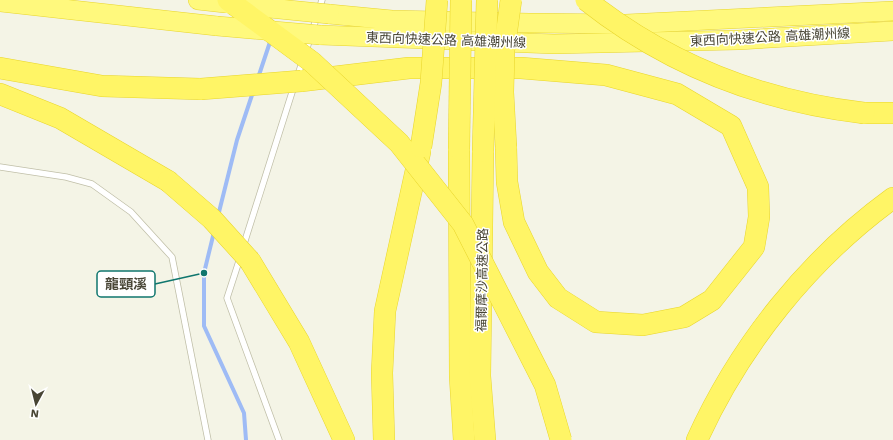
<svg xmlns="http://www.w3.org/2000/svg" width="893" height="440" font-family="'Work Sans','Noto Sans TC',sans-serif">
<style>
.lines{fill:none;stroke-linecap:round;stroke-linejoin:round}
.stream{stroke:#9ebbf5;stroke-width:4}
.service-casing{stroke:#c0bfa8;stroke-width:7}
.trunk-casing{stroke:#e8d52c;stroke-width:20}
.motorway-casing{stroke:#e8d52c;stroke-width:22}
.service{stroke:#fff;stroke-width:5.5}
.trunk{stroke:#fff97d;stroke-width:19}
.motorway{stroke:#fff566;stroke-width:21}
.trunk-bridge-casing{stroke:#e8d52c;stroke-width:20;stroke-linecap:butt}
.motorway-bridge-casing{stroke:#e8d52c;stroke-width:22;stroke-linecap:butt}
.trunk-bridge{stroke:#fff97d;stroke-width:19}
.motorway-bridge{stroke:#fff566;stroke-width:21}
.labels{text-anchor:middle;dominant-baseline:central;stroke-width:3;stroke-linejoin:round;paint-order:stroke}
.street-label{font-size:13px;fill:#484535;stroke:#fff}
.leader{fill:none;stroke:#0f766e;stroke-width:1.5}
.callout-dot{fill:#0f766e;stroke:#fff;stroke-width:1.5}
.callout{fill:#fff;stroke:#0f766e;stroke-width:1.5}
.callout-label{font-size:14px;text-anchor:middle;font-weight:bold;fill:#484535}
</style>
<rect width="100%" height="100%" fill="#f4f4e6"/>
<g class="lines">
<g class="stream">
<path d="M258 78 271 39"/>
<path d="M218 216 237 140 253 92"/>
<path d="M214 232 204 273V326L244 413 246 440"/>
</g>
<defs>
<g id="service">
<path d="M306 51 322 0"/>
<path d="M297 78 303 59"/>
<path d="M0 167 66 177 92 184 131 212 172 257 208 440"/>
<path d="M243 247 294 86"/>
<path d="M240 258 227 298 279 440"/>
</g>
<g id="trunk">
<path d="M198 0 225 3"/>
<path d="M0 2 217 26"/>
<path d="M329 14 392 20 529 23 626 24 893 11"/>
<path d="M320 35 554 44 738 40 893 31"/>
</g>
<g id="motorway">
<path d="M0 68 102 86 201 89"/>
<path d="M301 81 409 68H521L606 75 677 94 731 126 758 187 759 217 754 247 712 300 684 317 643 325 596 322 558 298 538 272 514 222 507 182 506 147"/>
<path d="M0 94 60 118 168 181"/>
<path d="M864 113H893"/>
<path d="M459 149 460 376 464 440"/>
<path d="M483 151 480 376 485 440"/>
<path d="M250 261 299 342 344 440"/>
<path d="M384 440 382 373 385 311 420 152"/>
<path d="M697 440C740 345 809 259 893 198"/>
</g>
</defs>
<use href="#service" class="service-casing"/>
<use href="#trunk" class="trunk-casing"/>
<use href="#motorway" class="motorway-casing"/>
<use href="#service" class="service"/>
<use href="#trunk" class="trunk"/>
<use href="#motorway" class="motorway"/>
<defs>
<g id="trunk-bridge">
<path d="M229 4 329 14"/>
<path d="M217 26 320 35"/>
</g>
<g id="motorway-bridge">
<path d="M228 0 312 62 399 143 463 224 545 385 561 440"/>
<path d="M586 0C667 64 761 101 864 113"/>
<path d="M201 89 301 81"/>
<path d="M421 147 431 83 437 0"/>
<path d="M506 147 503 92 504 50 511 0"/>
<path d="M459 149 461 0"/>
<path d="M483 151 487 0"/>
<path d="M168 181 212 219 250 261"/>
</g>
</defs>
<use href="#trunk-bridge" class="trunk-bridge-casing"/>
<use href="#motorway-bridge" class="motorway-bridge-casing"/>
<use href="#trunk-bridge" class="trunk-bridge"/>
<use href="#motorway-bridge" class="motorway-bridge"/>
</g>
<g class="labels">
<g class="street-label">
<text transform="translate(770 37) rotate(-3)">東西向快速公路 高雄潮州線</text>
<text transform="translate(446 40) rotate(2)">東西向快速公路 高雄潮州線</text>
<text transform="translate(482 280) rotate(-89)">福爾摩沙高速公路</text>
</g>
</g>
<path class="leader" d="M204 273L155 284"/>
<circle class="callout-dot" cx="204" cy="273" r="4"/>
<rect class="callout" x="97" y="271" width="58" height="26" rx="4"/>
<g class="callout-label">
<text x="126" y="289">龍頸溪</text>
</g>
<g transform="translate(36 404) rotate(187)" stroke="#ffffff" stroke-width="3" paint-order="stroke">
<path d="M0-3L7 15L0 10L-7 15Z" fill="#484535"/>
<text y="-6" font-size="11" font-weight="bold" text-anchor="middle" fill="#484535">N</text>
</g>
</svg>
